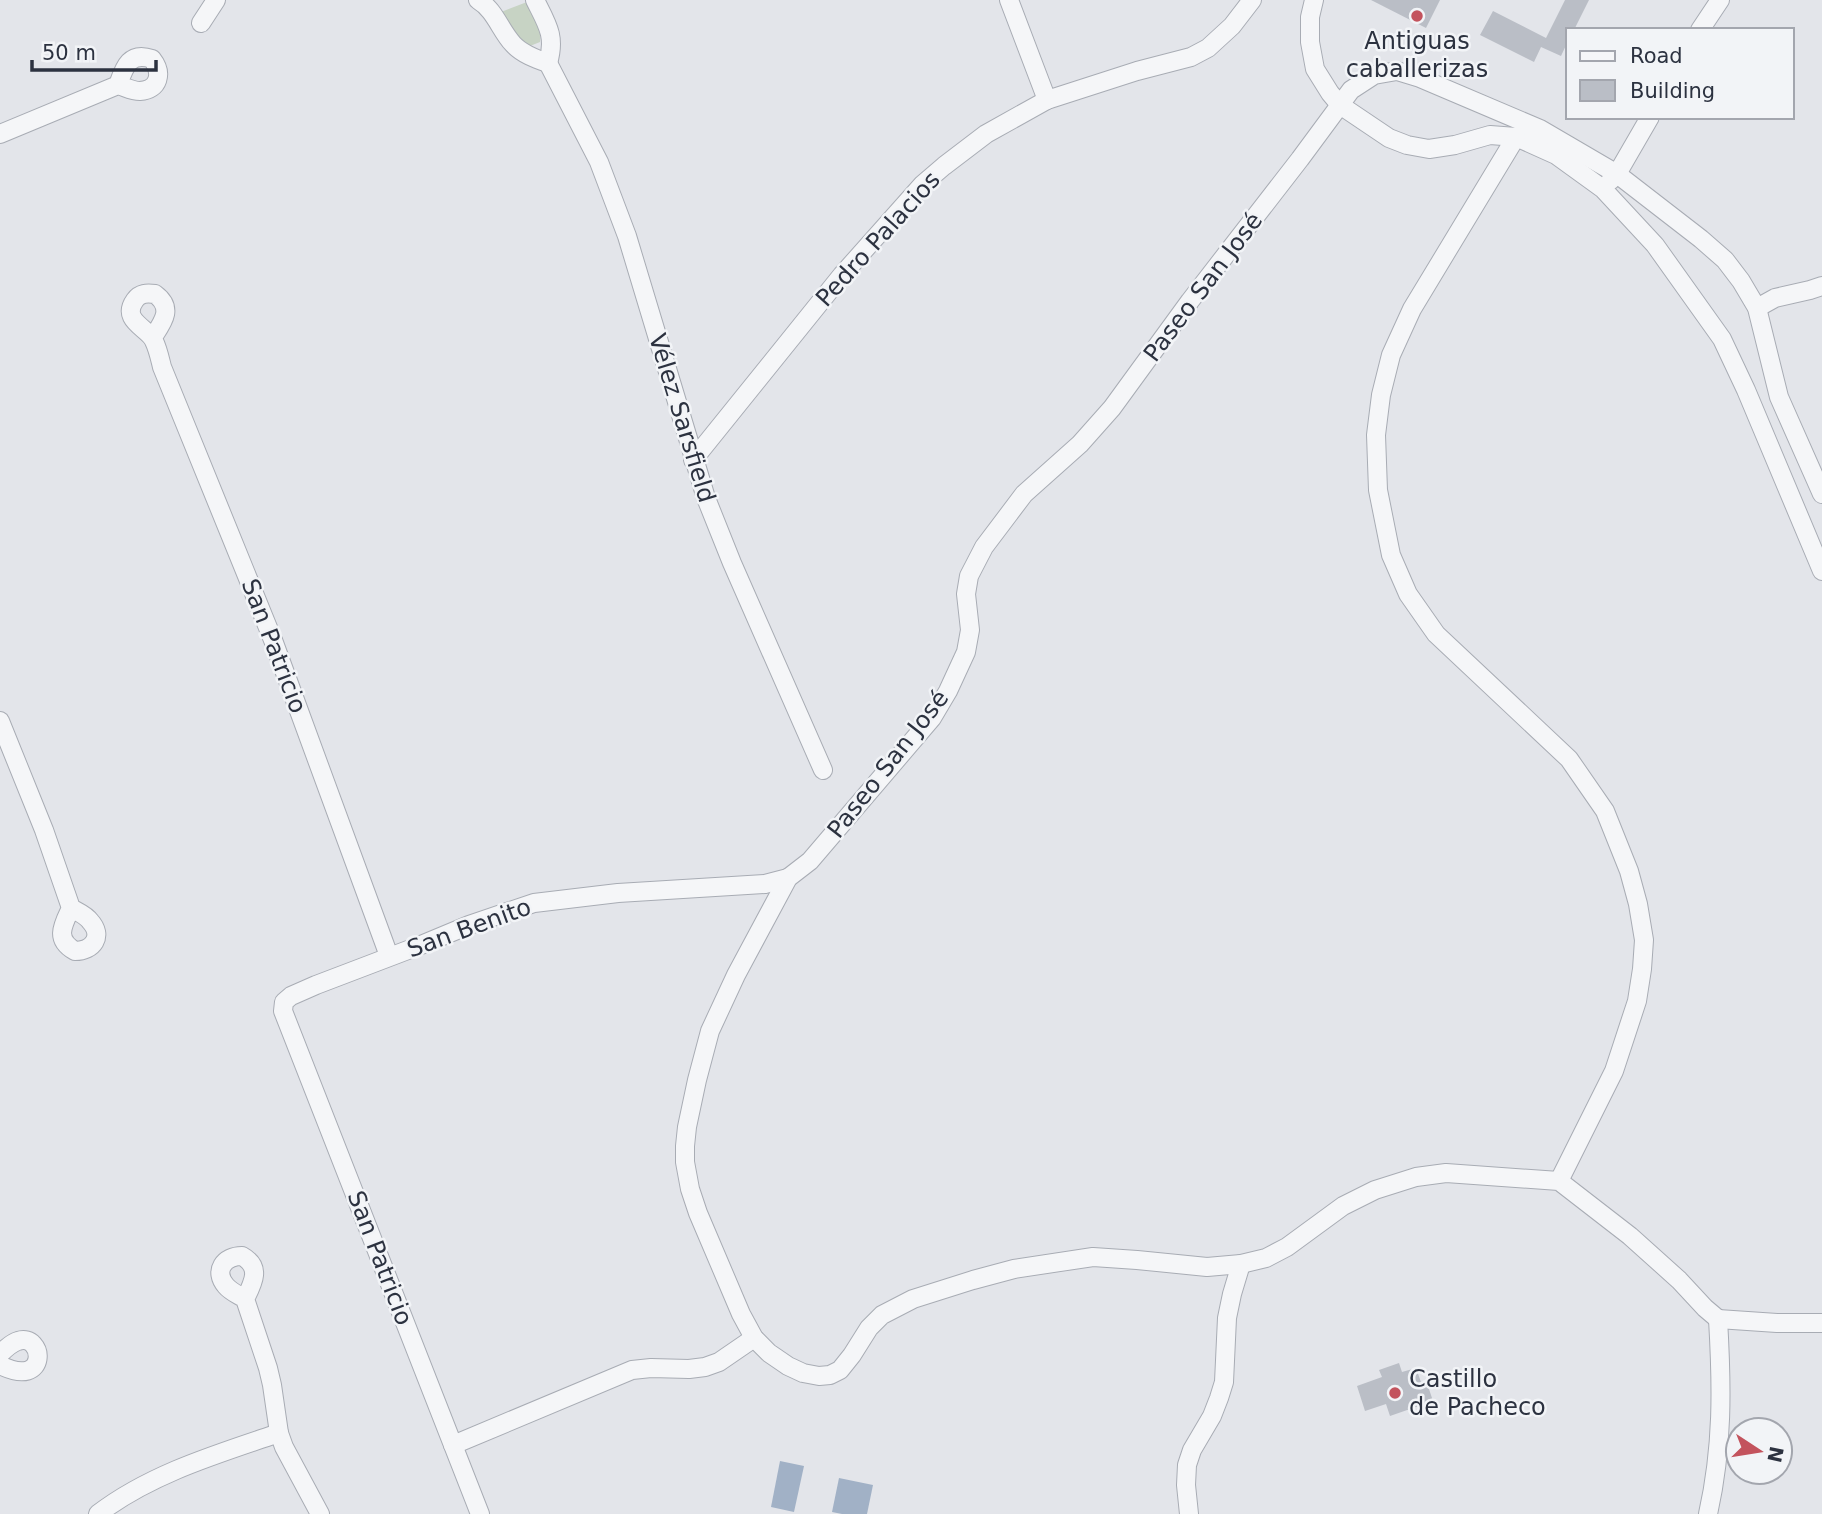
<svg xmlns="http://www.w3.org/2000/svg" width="1822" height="1514" font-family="'DejaVu Sans',sans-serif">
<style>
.green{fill:#c7d3c4}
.water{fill:#a1b1c6}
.building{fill:#babec6}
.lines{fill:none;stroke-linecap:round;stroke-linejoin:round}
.street-casing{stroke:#a8acb4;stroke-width:20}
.street{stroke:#f5f6f8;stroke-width:18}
.poi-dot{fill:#c3535d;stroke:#f2f4f7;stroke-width:2.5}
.labels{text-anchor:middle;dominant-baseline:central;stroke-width:5;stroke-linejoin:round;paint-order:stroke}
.poi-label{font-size:24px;fill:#2c3240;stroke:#f2f4f7}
.street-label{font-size:24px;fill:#2c3240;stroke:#f2f4f7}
</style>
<rect width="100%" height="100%" fill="#e3e5ea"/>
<path class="green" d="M527 2C533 15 542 27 540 42L530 46 516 38 501 12Z"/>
<g class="water">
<path d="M780 1461 804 1466 794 1512 771 1507Z"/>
<path d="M839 1478 873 1485 867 1514H842L832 1512Z"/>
</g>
<g class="building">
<path d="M1371 0H1440L1426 28Z"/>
<path d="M1565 0H1589L1574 30H1568V41L1561 56 1541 47 1534 62 1480 35 1493 11 1546 38Z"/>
<path d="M1399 1363 1402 1372 1416 1368 1422 1385 1427 1383 1433 1401 1390 1416 1386 1404 1365 1411 1357 1386 1382 1377 1379 1370Z"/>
</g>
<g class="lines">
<defs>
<g id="street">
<path d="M478 0C495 10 500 30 513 44 522 54 536 59 548 63 556 36 547 24 535 0"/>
<path d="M1009 0 1047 100"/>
<path d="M1314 0 1310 17V42L1315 69 1330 93 1340 105 1389 138 1407 145 1429 149 1455 145 1490 135 1516 137 1556 155 1603 189 1655 245 1722 339 1746 390 1822 571"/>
<path d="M201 23 216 0"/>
<path d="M1700 30 1720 0"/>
<path d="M548 63 599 162 627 236 706 498 732 563 823 770"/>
<path d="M0 134 118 85C125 87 132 91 140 91 159 90 163 73 152 59 129 51 124 68 118 85"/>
<path d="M1516 137 1412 309 1391 355 1381 395 1376 435 1378 490 1391 555 1408 594 1436 634 1569 759 1605 811 1629 871 1638 904 1644 940 1642 969 1637 1001 1614 1071 1559 1181"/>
<path d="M1610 181 1617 174 1650 117"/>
<path d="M1757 308 1775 298 1810 290 1822 286"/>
<path d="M153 337C163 322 174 308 155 294 147 293 140 293 135 300 120 321 149 328 154 341 158 349 160 359 162 367L273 640 389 956"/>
<path d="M693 460 842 275 923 184 944 166 986 134 1047 100 1137 71 1191 57 1208 48 1232 26 1252 0"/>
<path d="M0 721 44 830 71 908C78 912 86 915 90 921 104 936 93 951 75 951 54 939 63 925 71 908"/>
<path d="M245 1299C253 1283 262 1267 242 1256 224 1256 213 1271 226 1286 231 1292 239 1295 245 1299L268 1368 272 1385 279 1433 284 1447 320 1514"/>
<path d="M1718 1319 1705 1308 1679 1280 1630 1236 1559 1181 1446 1173 1416 1177 1375 1190 1343 1206 1287 1247 1266 1258 1241 1264 1207 1267 1137 1260 1093 1257 1014 1269 973 1280 913 1299 882 1315 869 1328 852 1355 840 1370 830 1375 819 1376 803 1373 788 1366 769 1353 754 1338 741 1314 698 1213 690 1189 685 1162V1146L687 1127 697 1080 710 1031 736 975 788 878 810 861 932 718 948 691 966 652 970 630 966 594 969 576 984 547 1024 494 1080 444 1112 408 1190 301 1300 159 1351 90 1374 75 1397 71 1420 78 1540 129 1617 174 1701 239 1725 260 1741 281 1757 308 1779 397 1822 494"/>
<path d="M1718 1319 1777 1323H1822"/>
<path d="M0 1354C5 1349 11 1343 18 1341 44 1332 50 1390 0 1365"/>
<path d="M453 1445 632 1370 651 1368 689 1369 705 1367 719 1362 754 1338"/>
<path d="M98 1514C150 1474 217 1454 279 1433"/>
<path d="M480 1514 283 1011 284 1002 291 996 316 985 421 945 469 925 534 903 618 893 765 884 788 878"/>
<path d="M1189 1514 1186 1485 1187 1465 1192 1450 1212 1416 1219 1398 1224 1382 1227 1318 1232 1294 1241 1264"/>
<path d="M1708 1514C1723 1447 1722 1387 1718 1319"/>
</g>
</defs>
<use href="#street" class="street-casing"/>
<use href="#street" class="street"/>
</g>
<g class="poi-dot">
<circle cx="1417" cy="16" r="7"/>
<circle cx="1395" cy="1393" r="7"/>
</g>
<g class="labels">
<g class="poi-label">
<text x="1417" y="41">Antiguas<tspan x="1417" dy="28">caballerizas</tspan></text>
<text x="1409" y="1379" text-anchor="start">Castillo<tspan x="1409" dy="28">de Pacheco</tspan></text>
</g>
<g class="street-label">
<text transform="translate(878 239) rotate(-48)">Pedro Palacios</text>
<text transform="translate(1203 287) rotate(-53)">Paseo San José</text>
<text transform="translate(682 418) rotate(73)">Vélez Sarsfield</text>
<text transform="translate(274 646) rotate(69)">San Patricio</text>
<text transform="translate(888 764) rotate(-52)">Paseo San José</text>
<text transform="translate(469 928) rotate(-20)">San Benito</text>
<text transform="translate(380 1258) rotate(69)">San Patricio</text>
</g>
</g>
<rect x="1566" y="28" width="228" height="91" fill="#f2f4f7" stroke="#a3a6ae" stroke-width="2"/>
<rect x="1580" y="51" width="35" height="10" fill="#f5f6f8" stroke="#a3a6ae" stroke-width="2"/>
<text x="1630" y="63" font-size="21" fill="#2c3240">Road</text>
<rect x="1580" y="80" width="35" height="21" fill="#babec6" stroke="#a3a6ae" stroke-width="2"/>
<text x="1630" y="98" font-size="21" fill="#2c3240">Building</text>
<g transform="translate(1759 1451) rotate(102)"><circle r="33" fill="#f2f4f7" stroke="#a3a6ae" stroke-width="2"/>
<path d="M0-5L12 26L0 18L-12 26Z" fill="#c3535d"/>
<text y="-10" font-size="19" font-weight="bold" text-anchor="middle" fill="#2c3240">N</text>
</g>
<path d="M32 60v10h124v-10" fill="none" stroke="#2c3240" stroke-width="3.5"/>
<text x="42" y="60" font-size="21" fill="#2c3240" stroke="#f2f4f7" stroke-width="5" paint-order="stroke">50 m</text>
</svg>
